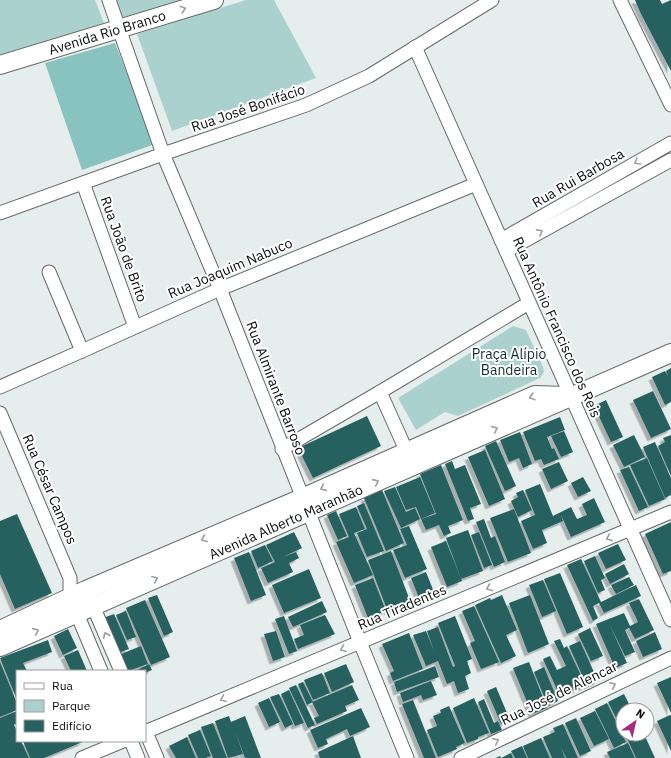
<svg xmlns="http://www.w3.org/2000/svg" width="671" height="758" font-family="'IBM Plex Sans',sans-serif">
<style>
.green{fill:#abd1cf}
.forest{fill:#89c3c0}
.building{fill:#27615f;filter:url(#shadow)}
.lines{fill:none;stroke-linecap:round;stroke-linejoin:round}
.minor-casing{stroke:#646a6a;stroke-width:15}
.secondary-casing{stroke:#646a6a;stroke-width:20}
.minor{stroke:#fff;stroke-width:13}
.secondary{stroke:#fff;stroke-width:18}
.oneway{stroke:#9d9e9e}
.labels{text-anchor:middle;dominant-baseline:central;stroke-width:4;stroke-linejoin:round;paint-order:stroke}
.street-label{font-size:14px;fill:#090c0c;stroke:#fff}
.park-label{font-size:14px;fill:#112f2e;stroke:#fff}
</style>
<defs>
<filter id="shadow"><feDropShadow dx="-3.5" dy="3.5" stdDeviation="0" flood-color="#0004"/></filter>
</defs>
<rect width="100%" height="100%" fill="#e6eeed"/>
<g class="green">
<path d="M0 0H95L104 23 0 58Z"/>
<path d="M114 0H183L120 19Z"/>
<path d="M246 0H274L316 78 172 131 137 34Z"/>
<path d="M513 326 526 330 543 367 544 372 540 378 458 416 445 412 416 430 398 398Z"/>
</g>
<path class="forest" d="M115 43 155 144 82 170 45 63Z"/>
<g class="building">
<path d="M635 0H660L662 4 671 0V71L641 14Z"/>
<path d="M671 368V402L665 405 652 377 665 371 668 376 666 371Z"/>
<path d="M653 391 671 429 651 438 633 400Z"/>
<path d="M606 400 623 437 611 442 594 406Z"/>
<path d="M367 416 381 446 313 478 298 448Z"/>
<path d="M560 417 565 430 547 437 552 449 554 448 559 459 544 465 541 459 535 461 523 432Z"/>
<path d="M564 431 573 452 561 457 551 436Z"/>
<path d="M520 432 532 464 523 468 519 458 509 462 500 440Z"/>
<path d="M634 435 645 457 624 467 613 445Z"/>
<path d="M671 435V476L658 446 665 442 663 438Z"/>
<path d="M496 441 516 486 505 491 485 446Z"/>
<path d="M655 442 671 478V495L665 498 643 447Z"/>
<path d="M485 450 505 499 489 506 468 457Z"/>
<path d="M647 458 665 499 649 506 630 465Z"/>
<path d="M452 461 455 469 465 465 481 504 470 508 474 519 468 521 445 464Z"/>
<path d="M559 462 568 481 551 489 542 469Z"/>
<path d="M441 465 463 520 448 526 451 533 444 536 439 525 426 530 421 519 436 514 420 474Z"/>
<path d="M629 467 648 507 639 511 620 470Z"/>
<path d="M420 477 435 513 421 519 416 507 406 510 396 487Z"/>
<path d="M583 477 591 491 578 497 571 483Z"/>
<path d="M540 484 553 516 571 507 577 519 587 515 582 504 594 498 605 522 571 537 561 515 563 521 542 530 547 543 533 549 521 521 535 515 525 490Z"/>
<path d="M395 487 406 512 415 508 420 519 401 528 384 491Z"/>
<path d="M382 490 404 543 386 551 364 498Z"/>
<path d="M523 490 532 510 518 517 511 501 518 497 516 493Z"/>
<path d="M364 503 384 551 367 557 357 533 367 529 357 506Z"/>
<path d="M356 507 365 529 354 533 373 575 354 583 336 542 349 537 339 514Z"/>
<path d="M514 509 531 553 508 562 490 518Z"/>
<path d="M336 511 347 536 338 540 327 515Z"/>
<path d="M17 514 52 593 15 609 0 574V521Z"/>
<path d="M484 519 491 538 495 536 505 562 494 567 476 522Z"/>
<path d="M671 522V571L663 574 645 534Z"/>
<path d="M409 526 427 569 405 578 393 550 407 545 400 529Z"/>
<path d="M468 530 483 571 461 579 446 538Z"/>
<path d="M294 532 302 548 283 557 296 552 299 558 289 563 293 572 268 583 261 568 275 562 266 545Z"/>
<path d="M479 532 492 565 484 568 471 535Z"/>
<path d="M446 541 462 581 447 587 431 547Z"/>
<path d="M618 544 626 560 606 569 598 553Z"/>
<path d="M265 545 273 561 258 568 251 551Z"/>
<path d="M391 551 411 603 388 612 368 560Z"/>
<path d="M249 552 266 595 251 601 234 558Z"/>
<path d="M595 556 605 578 601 580 605 590 598 593 584 561Z"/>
<path d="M581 559 601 602 636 585 641 596 604 613 599 603 593 606 598 618 593 621 567 565Z"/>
<path d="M624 564 629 574 610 584 605 574Z"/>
<path d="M309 569 321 598 284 613 272 585Z"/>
<path d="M426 572 434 592 419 598 411 578Z"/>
<path d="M560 573 583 627 567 634 544 579Z"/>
<path d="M629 577 634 585 616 594 611 585Z"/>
<path d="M373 578 386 611 368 618 355 585Z"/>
<path d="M543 580 556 611 542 617 529 585Z"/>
<path d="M157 595 173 632 164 636 148 598Z"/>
<path d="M502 595 517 630 506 635 516 656 501 663 475 605 490 598 491 600Z"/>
<path d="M530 595 549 644 528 653 509 603Z"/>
<path d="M639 599 654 630 635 639 629 628 625 630 635 652 625 656 609 623 627 663 615 668 596 624 624 613 630 626 638 622 629 603Z"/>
<path d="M145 600 170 657 151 665 126 608Z"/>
<path d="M322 601 327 612 293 627 288 617Z"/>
<path d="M474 606 499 662 481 669 470 643 475 641 462 611Z"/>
<path d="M126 611 136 637 127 640 116 615Z"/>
<path d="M114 614 129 649 118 653 103 618Z"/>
<path d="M325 615 335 634 298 649 294 639 304 635 300 625Z"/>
<path d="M284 616 297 651 289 654 275 619Z"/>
<path d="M455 616 472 659 467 661 471 673 465 676 469 689 458 693 454 681 447 684 438 661 426 666 413 635 426 631 434 651 427 631 438 627 453 667 455 666 438 623Z"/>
<path d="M590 628 603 656 591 661 578 634Z"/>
<path d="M68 629 77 648 63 655 54 636Z"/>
<path d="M276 631 285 657 273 661 264 634Z"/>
<path d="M655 632 662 649 643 657 636 641Z"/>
<path d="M409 633 423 669 393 681 390 673 394 671 382 644Z"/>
<path d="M560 639 564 648 567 646 586 686 560 696 543 659 550 656 557 670 566 666 554 641Z"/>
<path d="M48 640 52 652 23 663 27 671H17V700L0 658Z"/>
<path d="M580 641 598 681 587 686 569 646Z"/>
<path d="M141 646 148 664 128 671 121 654Z"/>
<path d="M78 650 87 671H71L64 656Z"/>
<path d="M0 662 17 703V710L0 717Z"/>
<path d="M529 662 547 708 532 714 513 668Z"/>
<path d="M149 664 152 670 145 673V671H135Z"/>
<path d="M346 664 354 682 332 692 324 673Z"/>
<path d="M435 666 439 677 397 692 394 682Z"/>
<path d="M544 667 558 701 548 706 534 672Z"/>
<path d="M322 673 330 693 313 700 304 680Z"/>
<path d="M671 677V713L657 683Z"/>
<path d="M431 681 437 695 423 700 421 695 403 702 400 693Z"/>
<path d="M303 682 313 702 307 705 298 684Z"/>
<path d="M296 685 315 725 308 728 289 688Z"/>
<path d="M352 685 359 700 345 706 347 711 317 724 314 718 319 716 312 702Z"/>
<path d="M496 687 510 720 501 724 487 691Z"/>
<path d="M289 690 304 723 295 726 281 694Z"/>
<path d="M279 694 293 724 285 728 270 697Z"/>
<path d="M624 694 632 710H623V727L621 728 608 702Z"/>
<path d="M269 698 280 722 269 727 258 703Z"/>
<path d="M474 698 489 733 478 737V739L467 743 453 708Z"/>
<path d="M484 699 494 723 498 721 502 730 491 734 478 702Z"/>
<path d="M413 700 436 758H424L402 704Z"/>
<path d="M607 703 626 742 614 748 595 709Z"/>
<path d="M449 706 465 743 456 747 457 749 438 757 427 730 437 726 433 716 441 713 440 710Z"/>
<path d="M361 708 370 727 350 736 347 729 326 739 328 744 318 748 310 730Z"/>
<path d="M17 711V723L14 725 17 731V741H21L29 758H0V718Z"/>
<path d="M595 711 609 739 594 746 580 718Z"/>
<path d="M670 715 671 716V751L657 721Z"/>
<path d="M229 716 231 722 245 716 261 758H245L235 731 243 754 228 758 215 721Z"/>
<path d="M576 718 591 751 580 756 565 723Z"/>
<path d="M213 723 227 758H213L201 727Z"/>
<path d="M563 724 578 758H566L561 747 565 758H552L543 737 555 732 553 728Z"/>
<path d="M200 730 211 756 206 758H198L188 735Z"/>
<path d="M625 734H644L655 758H636Z"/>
<path d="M353 736 361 758H320L318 752Z"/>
<path d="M187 737 196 758H176L169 746Z"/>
<path d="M541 738 550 758H528L523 746Z"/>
<path d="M23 741H85L44 758H30Z"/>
<path d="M628 743 635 758H610L607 752Z"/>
<path d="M522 746 527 758H515L511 751Z"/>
<path d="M511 753 513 758H496L500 756 501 758Z"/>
</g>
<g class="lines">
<defs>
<g id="minor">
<path d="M109 0 163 154 220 289 360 642 407 758"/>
<path d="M620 0 671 105"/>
<path d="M415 47 671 620"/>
<path d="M83 183 135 327"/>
<path d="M0 213 163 154 306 105 369 76 492 0"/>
<path d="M501 240 671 143"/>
<path d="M506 251 671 160"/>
<path d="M49 272 82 351"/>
<path d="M0 387 82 351 220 289 476 184"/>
<path d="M380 392 410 459"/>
<path d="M0 413 70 578V597L101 671"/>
<path d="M282 449 380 392 529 303"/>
<path d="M90 599 121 671"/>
<path d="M145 730 157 758"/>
<path d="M145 732 671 512"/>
<path d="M131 741 138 758"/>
<path d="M82 758 123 741"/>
<path d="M461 758 671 658"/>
</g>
<g id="secondary">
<path id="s1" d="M0 65 214 0"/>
<path d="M0 630 86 590 302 498 535 395 566 396"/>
<path id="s2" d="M0 647 671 353"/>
</g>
</defs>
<use href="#minor" class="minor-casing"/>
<use href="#secondary" class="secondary-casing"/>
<use href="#minor" class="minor"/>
<use href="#secondary" class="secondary"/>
</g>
<defs><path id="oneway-chevron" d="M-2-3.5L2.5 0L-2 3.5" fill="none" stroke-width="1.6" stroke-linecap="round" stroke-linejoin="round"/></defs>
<g class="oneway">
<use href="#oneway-chevron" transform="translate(183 9) rotate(-17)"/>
<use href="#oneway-chevron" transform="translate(637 162) rotate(150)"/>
<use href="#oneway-chevron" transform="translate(540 232) rotate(-29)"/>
<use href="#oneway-chevron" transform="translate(532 397) rotate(163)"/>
<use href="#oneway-chevron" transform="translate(495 429) rotate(-24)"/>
<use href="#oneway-chevron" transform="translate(376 482) rotate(-24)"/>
<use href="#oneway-chevron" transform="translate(323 488) rotate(156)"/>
<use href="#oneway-chevron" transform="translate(609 538) rotate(157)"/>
<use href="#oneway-chevron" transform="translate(204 539) rotate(157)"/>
<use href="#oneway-chevron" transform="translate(155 579) rotate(-23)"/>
<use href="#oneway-chevron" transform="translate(489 588) rotate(157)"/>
<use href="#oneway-chevron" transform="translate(36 631) rotate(-24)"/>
<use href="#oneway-chevron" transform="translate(106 635) rotate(-113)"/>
<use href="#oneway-chevron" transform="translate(343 649) rotate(157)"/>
<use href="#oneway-chevron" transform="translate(613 685) rotate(-25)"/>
<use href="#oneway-chevron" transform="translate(223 699) rotate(157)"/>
<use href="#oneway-chevron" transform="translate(496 741) rotate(-26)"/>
</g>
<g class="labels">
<g class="street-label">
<text stroke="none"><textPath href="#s1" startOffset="112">Avenida Rio Branco</textPath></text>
<text transform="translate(248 108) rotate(-19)">Rua José Bonifácio</text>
<text transform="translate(578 178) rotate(-30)">Rua Rui Barbosa</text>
<text transform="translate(124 249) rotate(70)">Rua João de Brito</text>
<text transform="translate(230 268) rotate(-23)">Rua Joaquim Nabuco</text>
<text transform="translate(557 327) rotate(66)">Rua Antônio Francisco dos Reis</text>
<text transform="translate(276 388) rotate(69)">Rua Almirante Barroso</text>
<text transform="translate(50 489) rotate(67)">Rua César Campos</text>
<text stroke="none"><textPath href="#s2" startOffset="312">Avenida Alberto Maranhão</textPath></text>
<text transform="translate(402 607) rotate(-23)">Rua Tiradentes</text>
<text transform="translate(559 693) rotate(-26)">Rua José de Alencar</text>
</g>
<g class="park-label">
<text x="509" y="354">Praça Alípio<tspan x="509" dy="16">Bandeira</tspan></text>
</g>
</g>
<rect x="16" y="670" width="130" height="72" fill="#ffffff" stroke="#9d9e9e"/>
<rect x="24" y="683" width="20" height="6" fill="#ffffff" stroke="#9d9e9e"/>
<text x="52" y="690" font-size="12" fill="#090c0c">Rua</text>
<rect x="24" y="700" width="20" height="12" fill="#abd1cf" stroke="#9d9e9e"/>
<text x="52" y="710" font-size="12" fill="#090c0c">Parque</text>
<rect x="24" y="720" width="20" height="12" fill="#27615f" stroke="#9d9e9e"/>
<text x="52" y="730" font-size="12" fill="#090c0c">Edifício</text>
<g transform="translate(635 722) rotate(34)"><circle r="19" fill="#ffffff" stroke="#9d9e9e"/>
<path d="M0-3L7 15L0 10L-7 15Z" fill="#a42b80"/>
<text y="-6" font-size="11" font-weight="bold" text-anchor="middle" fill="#090c0c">N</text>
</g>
</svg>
